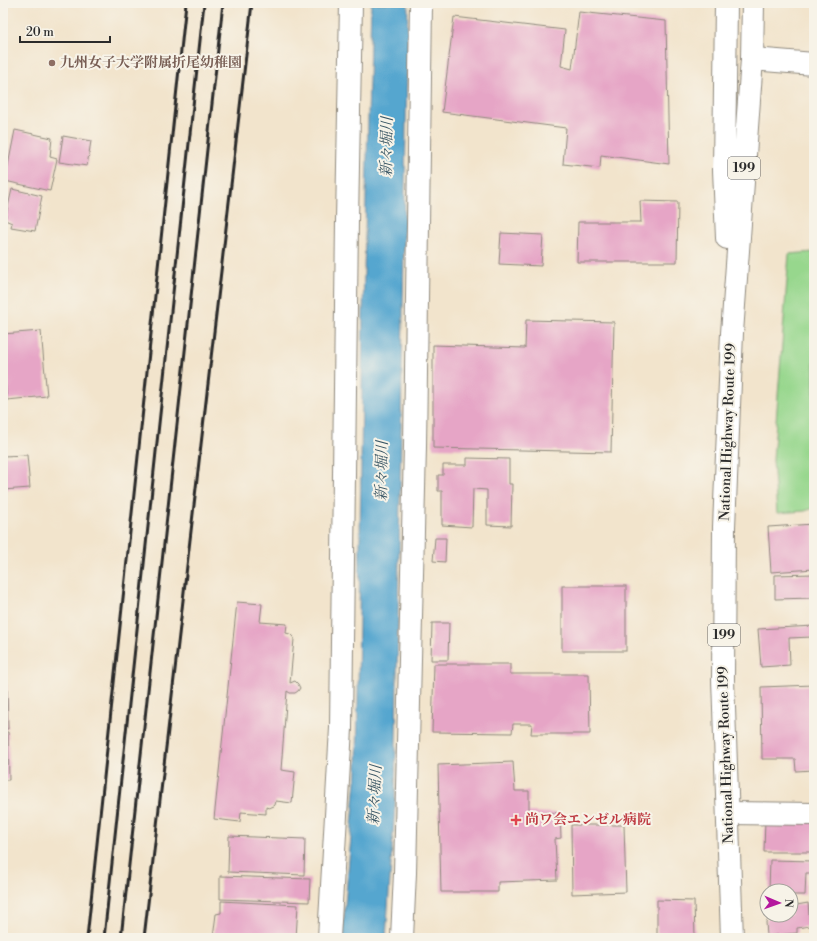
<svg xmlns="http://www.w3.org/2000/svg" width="817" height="941" font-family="'Libre Bodoni','Noto Serif JP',serif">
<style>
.green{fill:#97d78d;stroke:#61815c}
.water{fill:#54a6cf;stroke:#40687d}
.building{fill:#e6a5c6}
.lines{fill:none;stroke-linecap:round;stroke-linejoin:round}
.minor-casing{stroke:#8e887c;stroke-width:24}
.highway-casing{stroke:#8e887c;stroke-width:24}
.minor{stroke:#fff;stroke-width:22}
.highway{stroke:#fff;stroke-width:22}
.rail{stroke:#2b2b2b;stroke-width:3}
.education-dot{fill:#8d6e63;stroke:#f7f3e8;stroke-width:1.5}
.health-dot{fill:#e0444e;stroke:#f7f3e8;stroke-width:1.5}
.labels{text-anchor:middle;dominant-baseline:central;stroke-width:4;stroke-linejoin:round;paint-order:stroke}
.shield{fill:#f7f3e8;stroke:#686764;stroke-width:1}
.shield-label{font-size:13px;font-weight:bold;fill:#2b2b2b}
.education-label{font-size:14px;font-weight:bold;fill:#785e54;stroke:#f7f3e8;text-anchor:start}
.street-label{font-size:14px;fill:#2b2b2b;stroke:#f7f3e8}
.health-label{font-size:14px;font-weight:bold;fill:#be3a42;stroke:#f7f3e8;text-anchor:start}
.water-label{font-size:15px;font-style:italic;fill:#395664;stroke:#f7f3e8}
</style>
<rect width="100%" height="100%" fill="#f7f3e8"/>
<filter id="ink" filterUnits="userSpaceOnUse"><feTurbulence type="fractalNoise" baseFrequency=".025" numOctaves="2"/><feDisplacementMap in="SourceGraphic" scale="8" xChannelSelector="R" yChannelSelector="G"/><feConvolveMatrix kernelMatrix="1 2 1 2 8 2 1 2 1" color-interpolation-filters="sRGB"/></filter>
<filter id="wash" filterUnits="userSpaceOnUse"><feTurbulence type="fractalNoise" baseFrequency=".012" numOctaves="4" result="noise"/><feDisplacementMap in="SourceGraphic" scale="16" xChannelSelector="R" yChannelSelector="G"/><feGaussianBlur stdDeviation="0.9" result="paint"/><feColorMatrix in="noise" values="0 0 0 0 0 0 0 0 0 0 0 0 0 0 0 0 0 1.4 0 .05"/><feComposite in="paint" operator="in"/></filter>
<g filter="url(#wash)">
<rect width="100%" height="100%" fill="#f2e4cc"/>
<path class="green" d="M814 252V508L805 511 777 513 773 460 789 254Z"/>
<path class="water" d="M371 3H408L395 805 386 938H342L357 769 363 312Z"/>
<g id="blocks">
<g class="building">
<path d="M579 12 666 21 669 164 601 155 600 168 563 164 566 128 442 112 454 17 565 30 561 66 572 69Z"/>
<path d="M15 130 52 138 50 157 57 159 50 191 5 181Z"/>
<path d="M63 136 91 141 87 166 59 162Z"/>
<path d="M12 189 42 196 35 231 11 227 12 223 5 220Z"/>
<path d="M640 201 678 202 677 262H577L578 222H641Z"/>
<path d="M501 233 543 235 541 266 499 264Z"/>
<path d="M526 320 614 322 611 452 433 448V345L525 348Z"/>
<path d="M41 331 47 396 7 400 3 357V334Z"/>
<path d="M27 455 30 488 3 490V456Z"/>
<path d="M467 458 509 459V484H512L511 526 487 525V490L473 489 472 527 442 525V491H438V475H443V465H467Z"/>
<path d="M814 524V569L771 572 768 527Z"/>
<path d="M435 538H446L445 562 433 561Z"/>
<path d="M814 574V598L775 599V575Z"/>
<rect x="562" y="586" width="64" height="65"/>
<path d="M237 602 262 604 260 622 287 624 286 633 290 634 293 637 294 639 290 683 295 681 298 684 300 688 298 691 295 693H290L287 691 281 770 295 772 292 803 276 801 275 805 274 806 269 808 266 807V814L241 812 240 822 214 819Z"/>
<path d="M432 623H449L448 660H431Z"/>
<path d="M814 626V649H813L812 637 789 638 790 665 761 667 758 629Z"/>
<path d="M434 664H510V674H589L590 734H531L532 724H513L512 733 432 732Z"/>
<path d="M3 684H7L8 729H3Z"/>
<path d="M814 685V770L796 771 795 759H762L761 687Z"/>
<path d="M3 732H8L9 780H3Z"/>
<path d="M513 762 515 791H529V812L560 813 561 838 555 839 557 880 498 882V892H441L438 765Z"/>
<path d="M765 819 814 820V846L812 852H764Z"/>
<path d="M571 825H624L626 892 572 894Z"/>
<path d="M229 836 305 839 304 875 228 872Z"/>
<path d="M770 860 814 861 813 873H806L805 895H791V891H769Z"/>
<path d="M220 876 310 879 309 902 220 899Z"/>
<path d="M657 900 694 901 695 938H657Z"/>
<path d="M221 901 298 905 296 938H213L216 914 221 913Z"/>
<path d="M808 903 810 926 797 928V933L767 936 766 922 770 915H791V906Z"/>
</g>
</g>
</g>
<g filter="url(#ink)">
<use href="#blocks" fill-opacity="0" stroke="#8e887c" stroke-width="1"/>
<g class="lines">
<defs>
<g id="minor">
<path d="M752 59 814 64"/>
<path d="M728 813 814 814"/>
<path d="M329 938 341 728 347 221 351 3"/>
<path d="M402 938 405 873 415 446 421 3"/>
</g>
<g id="highway">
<path d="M726 3 724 170 727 238"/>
<path d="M732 938 723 679 724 527 732 333 752 59 753 3"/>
</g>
</defs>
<use href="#minor" class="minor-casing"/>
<use href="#highway" class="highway-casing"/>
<use href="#minor" class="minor"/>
<use href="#highway" class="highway"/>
<g class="rail">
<path d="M87 938 186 3"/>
<path d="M104 938 204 3"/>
<path d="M121 938 223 3"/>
<path d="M144 938 252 3"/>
</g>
</g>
</g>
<circle class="education-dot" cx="52" cy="63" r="4"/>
<path class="health-dot" d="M514 814h4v4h4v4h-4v4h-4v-4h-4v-4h4z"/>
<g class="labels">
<g class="shield">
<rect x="728" y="157" width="32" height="22" rx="3"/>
<rect x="708" y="624" width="32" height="22" rx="3"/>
</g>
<g class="shield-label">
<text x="744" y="168">199</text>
<text x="724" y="635">199</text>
</g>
<g class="education-label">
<text x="60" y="63">九州女子大学附属折尾幼稚園</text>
</g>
<g class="street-label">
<text transform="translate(728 432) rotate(-88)">National Highway Route 199</text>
<text transform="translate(726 755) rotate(-92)">National Highway Route 199</text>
</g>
<g class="health-label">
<text x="525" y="820">尚ワ会エンゼル病院</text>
</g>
<g class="water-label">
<text transform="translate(387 147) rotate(-89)">新々堀川</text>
<text transform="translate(382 471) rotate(-89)">新々堀川</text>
<text transform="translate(375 795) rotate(-87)">新々堀川</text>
</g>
</g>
<rect width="817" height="941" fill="none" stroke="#f7f3e8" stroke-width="16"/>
<g transform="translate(779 903) rotate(92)"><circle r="19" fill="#f7f3e8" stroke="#a5a39c"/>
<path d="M0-3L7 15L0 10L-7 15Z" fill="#b5179e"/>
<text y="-6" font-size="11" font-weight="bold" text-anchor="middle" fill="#2b2b2b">N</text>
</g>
<path d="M20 36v6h90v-6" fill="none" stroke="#2b2b2b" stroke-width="2"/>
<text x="26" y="36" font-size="12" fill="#2b2b2b" stroke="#f7f3e8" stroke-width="3" paint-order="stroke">20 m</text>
</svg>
